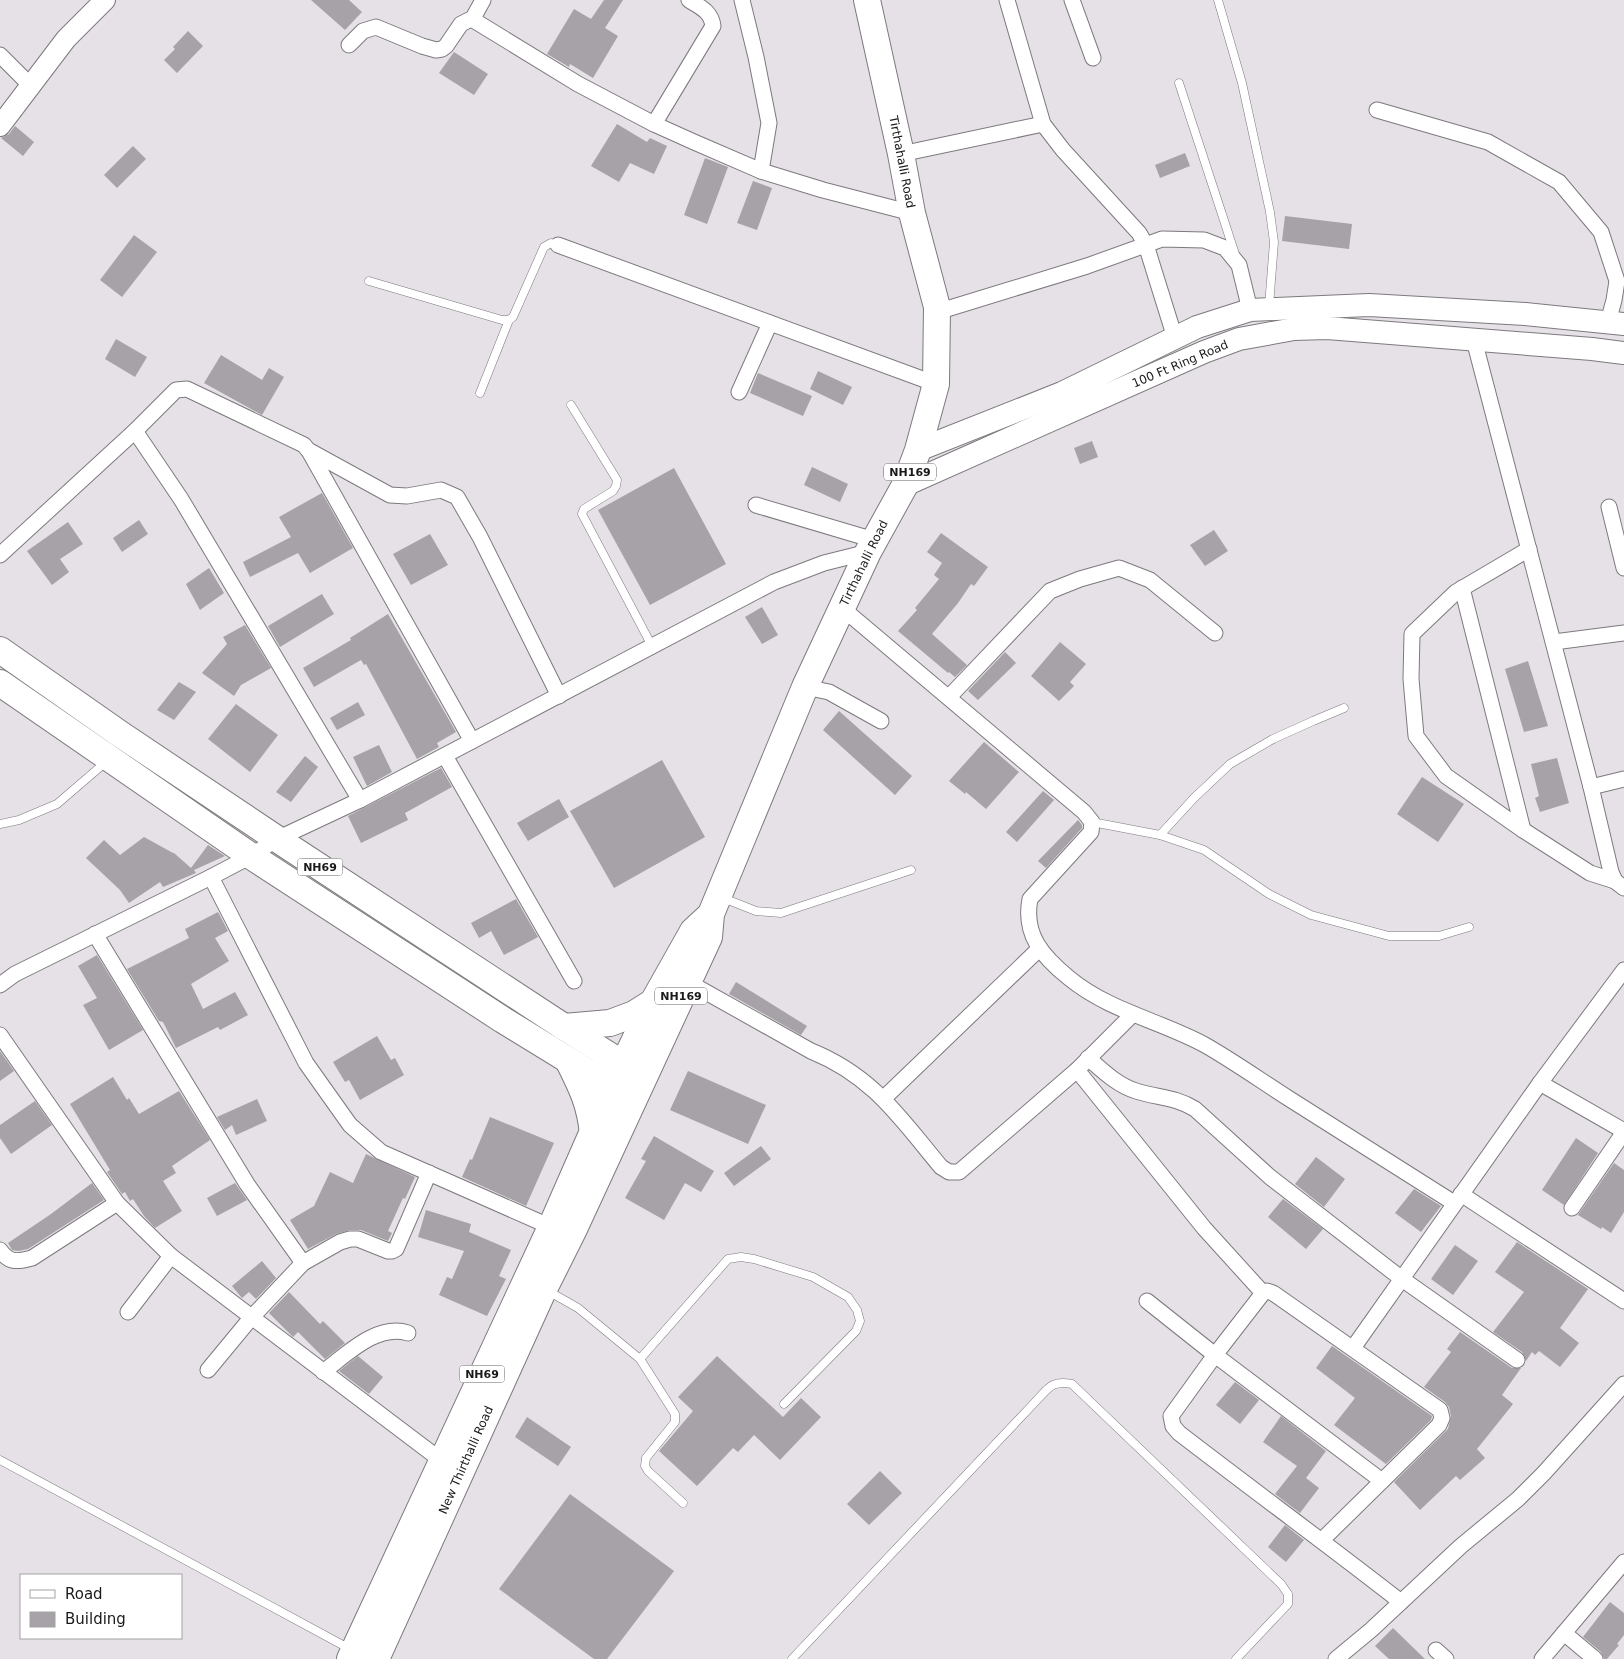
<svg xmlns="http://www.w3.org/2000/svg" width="1624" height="1659" font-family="'DejaVu Sans',sans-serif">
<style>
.building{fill:#a6a2a7}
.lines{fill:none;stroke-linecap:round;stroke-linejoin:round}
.lane-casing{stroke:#7d797e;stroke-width:9}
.street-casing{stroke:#7d797e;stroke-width:17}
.secondary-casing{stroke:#7d797e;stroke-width:22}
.primary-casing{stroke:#7d797e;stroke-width:24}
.highway-casing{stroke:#7d797e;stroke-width:28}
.lane{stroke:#fff;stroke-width:8}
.street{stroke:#fff;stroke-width:15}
.secondary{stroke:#fff;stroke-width:20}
.primary{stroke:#fff;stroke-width:22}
.highway{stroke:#fff;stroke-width:26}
.labels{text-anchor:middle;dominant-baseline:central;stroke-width:4;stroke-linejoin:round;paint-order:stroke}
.shield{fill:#fff;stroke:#5f5e5f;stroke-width:1}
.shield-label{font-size:11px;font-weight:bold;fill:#1b191b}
.street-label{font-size:12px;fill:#1b191b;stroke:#fff}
</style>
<rect width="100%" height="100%" fill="#e5e1e7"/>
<g class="building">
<path d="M311 0H349L362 12 345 30Z"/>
<path d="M604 0H623L605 28 618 36 593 78 570 64 569 67 547 54 574 9 591 19Z"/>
<path d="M188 31 203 46 177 73 164 60 175 49 173 47Z"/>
<path d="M454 52 488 74 474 95 439 73Z"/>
<path d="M617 124 647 142 650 138 667 146 654 174 630 163 619 182 591 166Z"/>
<path d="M15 126 34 142 23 156 1 138 9 134Z"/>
<path d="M133 146 146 159 117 188 104 175Z"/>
<path d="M1185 153 1190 166 1160 178 1155 165Z"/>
<path d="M705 158 728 167 707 224 684 215Z"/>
<path d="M753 181 772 188 757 230 737 223Z"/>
<path d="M1285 216 1352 224 1349 249 1282 241Z"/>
<path d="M134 235 157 252 122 297 100 280Z"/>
<path d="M116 339 147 357 135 377 105 359Z"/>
<path d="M221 355 262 380 269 368 284 377 262 415 204 383Z"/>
<path d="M818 371 852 387 843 405 810 389Z"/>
<path d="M758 373 812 396 803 416 750 393Z"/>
<path d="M1092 441 1098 457 1080 464 1074 448Z"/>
<path d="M812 467 848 484 840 502 804 485Z"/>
<path d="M674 468 726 564 650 605 598 510Z"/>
<path d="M322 493 353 548 310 573 298 553 250 577 243 562 291 537 279 517Z"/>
<path d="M139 520 148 534 122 552 113 538Z"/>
<path d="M68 522 83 544 60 559 69 572 52 585 27 551Z"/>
<path d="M1214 530 1228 551 1205 566 1190 545Z"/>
<path d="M941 533 988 567 974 586 971 584 958 603 932 634 967 665 955 677 949 672 948 673 898 631 917 610 915 608 939 579 934 575 942 563 927 552Z"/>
<path d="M430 534 448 565 411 585 393 554Z"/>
<path d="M209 568 224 593 200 610 186 584Z"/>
<path d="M322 594 334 614 280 647 268 626Z"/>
<path d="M762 607 778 635 762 644 745 617Z"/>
<path d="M388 614 456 732 437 743 439 747 417 759 366 664 364 665 361 660 314 687 303 668 351 640 350 638Z"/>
<path d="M245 625 271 668 241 685 234 696 202 673 227 644 223 637Z"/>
<path d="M1060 642 1086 664 1070 682 1074 686 1059 701 1031 676Z"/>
<path d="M1005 652 1016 663 978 700 968 691Z"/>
<path d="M1528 661 1548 726 1524 732 1505 669Z"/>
<path d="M179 682 196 692 174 720 157 710Z"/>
<path d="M358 702 365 715 337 730 330 718Z"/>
<path d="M236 704 278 735 250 772 208 739Z"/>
<path d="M839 711 912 776 895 795 823 730Z"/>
<path d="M984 742 1019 772 986 809 966 792 965 794 949 781Z"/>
<path d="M379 745 392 772 367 786 353 757Z"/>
<path d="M305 756 318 767 291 802 276 792Z"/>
<path d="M1557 758 1569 803 1540 812 1535 798 1539 796 1531 764Z"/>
<path d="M662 760 705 837 614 888 570 811Z"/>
<path d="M441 768 452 787 405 813 408 820 361 843 348 816Z"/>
<path d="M1422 777 1464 804 1438 842 1397 814Z"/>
<path d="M1043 791 1054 800 1017 842 1006 832Z"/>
<path d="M559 799 569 817 528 841 517 823Z"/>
<path d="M1078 820 1082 825V828L1046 868 1038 861Z"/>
<path d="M144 837 173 853H174L191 868 208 845 225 856 194 870 196 873 163 887 160 882 129 903 120 890 86 858 104 840 120 855Z"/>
<path d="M516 899 538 937 504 955 491 931 479 938 471 923Z"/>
<path d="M218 912 228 931 215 938 229 961 191 984 203 1009 235 992 248 1015 220 1030 218 1027 176 1048 163 1022 159 1021 127 969 189 938 185 929Z"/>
<path d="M97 955 143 1030 109 1050 83 1005 97 998 78 966Z"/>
<path d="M736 982 807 1026 801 1035 729 994Z"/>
<path d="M377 1036 391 1060 395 1058 404 1075 360 1100 349 1080 345 1082 333 1062Z"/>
<path d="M0 1051 14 1071 0 1081Z"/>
<path d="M688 1071 766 1105 748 1144 670 1110Z"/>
<path d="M113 1077 127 1100 129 1098 139 1114 179 1091 210 1140 172 1166 176 1173 163 1181 182 1211 155 1228 144 1216 133 1199 130 1201 125 1192 122 1194 107 1172 110 1170 70 1104Z"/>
<path d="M257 1099 267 1121 236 1135 232 1125 225 1130 217 1117Z"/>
<path d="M35 1101 52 1125 11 1154 0 1138V1125Z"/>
<path d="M490 1117 554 1143 526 1206 462 1177 470 1159 472 1160Z"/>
<path d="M654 1136 714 1171 701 1192 685 1183 664 1220 625 1198 646 1161 641 1159Z"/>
<path d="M1576 1138 1598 1153 1564 1205 1542 1190Z"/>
<path d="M761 1146 771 1159 734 1186 724 1173Z"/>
<path d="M366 1154 415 1177 405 1199 403 1198 388 1231 392 1233 388 1241 361 1230H350L336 1234 308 1249 290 1220 314 1206 330 1172 353 1183Z"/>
<path d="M1316 1157 1345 1179 1324 1207 1295 1184Z"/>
<path d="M1614 1163 1624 1170V1212L1611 1233 1602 1227 1601 1229 1578 1215Z"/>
<path d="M92 1183 104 1200 28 1249 18 1251 12 1250 8 1243 51 1214Z"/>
<path d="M235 1183 247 1200 217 1216 207 1198Z"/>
<path d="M1414 1189 1441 1206 1421 1232 1395 1213Z"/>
<path d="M1283 1199 1323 1229 1306 1249 1268 1217Z"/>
<path d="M426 1210 471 1224 469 1232 511 1250 499 1276 506 1279 487 1316 439 1295 447 1277 452 1279 464 1251 418 1237Z"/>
<path d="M1517 1242 1588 1289 1560 1328 1579 1343 1560 1367 1539 1351 1535 1355 1532 1352 1526 1361 1522 1352 1493 1332 1524 1292 1495 1272Z"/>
<path d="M1455 1245 1478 1261 1453 1295 1431 1279Z"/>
<path d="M262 1261 276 1278 256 1299 249 1292 242 1298 232 1286Z"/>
<path d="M289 1292 320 1324 323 1321 345 1343 325 1359 298 1332 293 1337 269 1313Z"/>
<path d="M1460 1332 1512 1368H1521L1502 1395 1513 1404 1477 1449 1485 1458 1460 1480 1456 1476 1420 1510 1394 1482 1448 1429 1451 1416 1449 1407 1445 1402 1424 1387 1451 1352 1447 1349Z"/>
<path d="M1332 1346 1432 1416 1431 1420 1386 1464 1334 1425 1355 1398 1316 1368Z"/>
<path d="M358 1356 383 1377 369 1394 339 1371Z"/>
<path d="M717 1356 783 1417 801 1398 821 1417 780 1460 754 1435 738 1452 733 1448 697 1486 659 1451 693 1411 678 1397Z"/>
<path d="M1235 1382 1259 1400 1240 1424 1216 1405Z"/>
<path d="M1281 1416 1326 1451 1306 1478 1319 1488 1300 1513 1275 1494 1297 1466 1263 1442Z"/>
<path d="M527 1417 571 1447 558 1466 515 1437Z"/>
<path d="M880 1471 902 1493 869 1525 847 1504Z"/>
<path d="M570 1494 674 1571 607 1659H594L499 1589Z"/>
<path d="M1285 1525 1304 1540 1286 1562 1268 1547Z"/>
<path d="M1610 1602 1624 1613V1635L1617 1644 1619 1645 1607 1659H1604L1601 1652 1583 1637Z"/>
<path d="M1393 1628 1425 1659H1389L1375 1646Z"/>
</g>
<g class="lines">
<defs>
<g id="lane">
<path d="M1218 0 1242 83 1270 212 1274 242 1269 306"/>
<path d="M1179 83 1235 254"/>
<path d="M369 281 502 320H509L513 317 544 247 551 243 558 245"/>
<path d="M480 393 509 320"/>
<path d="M571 405 617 480 616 486 613 491 584 509 582 514 652 646"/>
<path d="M1092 822 1160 835 1204 850 1269 894 1311 915 1389 936H1439L1469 927"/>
<path d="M0 824 19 820 57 804 107 761"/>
<path d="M1160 835 1194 798 1230 764 1273 739 1313 721 1344 708"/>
<path d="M723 898 756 911 781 913 911 870"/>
<path d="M548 1291 578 1308 640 1359 728 1259 741 1257 754 1259 813 1277 848 1297 857 1310 860 1321 856 1331 784 1404"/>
<path d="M640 1359 675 1414V1422L646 1458 645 1466 648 1471 683 1503"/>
<path d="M0 1460 350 1649"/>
<path d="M792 1659 1037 1400C1049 1387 1053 1380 1072 1384L1281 1584 1288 1594V1604L1236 1659"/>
</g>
<g id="street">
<path d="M742 0 756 57 769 123 761 171"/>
<path d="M1007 0 1043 124 1063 150 1139 233 1146 245 1175 338"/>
<path d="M1072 0 1093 58"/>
<path d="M473 18 475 21 578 84 654 124 694 142 761 171 823 190 912 213"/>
<path d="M349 45 363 31 376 27 422 46 436 50 442 49 446 46 461 24 473 18 483 0"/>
<path d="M0 55 31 86"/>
<path d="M1377 110 1488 142 1559 182 1601 232 1617 281 1614 300 1608 322"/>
<path d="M654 124 713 26C711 11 700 7 689 0"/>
<path d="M901 154 1043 124"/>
<path d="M558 245 936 384"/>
<path d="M937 312 1087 266 1162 239 1204 240 1225 248 1239 265 1250 310"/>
<path d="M1474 340 1591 787 1611 872 1615 881 1624 888"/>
<path d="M739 392 770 323"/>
<path d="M135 431 181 499 360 800"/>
<path d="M309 451 472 741"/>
<path d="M756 505 874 540"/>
<path d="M1609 507 1624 568"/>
<path d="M1529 549 1456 592 1412 634 1411 679 1416 736 1446 776 1523 830 1590 873 1615 881"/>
<path d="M0 555 135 431 176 390 187 389 304 445 308 450 390 495 407 496 441 490 457 497 480 537 559 696"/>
<path d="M1462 588 1523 830"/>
<path d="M842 608 1084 812 1092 822 1091 832 1030 899C1023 935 1043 957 1069 978 1109 1011 1161 1021 1205 1045 1233 1061 1260 1080 1288 1098 1343 1133 1399 1168 1454 1203"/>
<path d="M1554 642 1624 633"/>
<path d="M805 687 829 692 881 721"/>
<path d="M949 697 1050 591 1080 579 1119 568 1150 580 1215 633"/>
<path d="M445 756 574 981"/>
<path d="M1591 787 1624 779"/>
<path d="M211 877 306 1063 350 1125 381 1152 551 1227"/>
<path d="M95 934 247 1184 303 1263"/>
<path d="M688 982 811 1051C873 1076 900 1118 941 1167L949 1172H959L1077 1070 1133 1014"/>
<path d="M0 985 15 974 211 877 251 856 277 839 360 800 774 582 824 563 868 552"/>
<path d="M0 1035 117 1203 171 1256 442 1461"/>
<path d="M1088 1058C1103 1071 1117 1085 1136 1091 1158 1098 1176 1097 1195 1109L1270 1177 1402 1279 1517 1360"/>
<path d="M1077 1070 1204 1228 1263 1293"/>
<path d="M1540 1083 1624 1131"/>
<path d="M884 1098 1039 949"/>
<path d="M1461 1194 1624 1301"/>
<path d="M1572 1208 1624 1132"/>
<path d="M0 1250C9 1263 17 1262 32 1258L117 1203"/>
<path d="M1147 1301 1215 1355 1382 1481"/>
<path d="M128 1312 171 1256"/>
<path d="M1353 1348 1540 1083 1624 970"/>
<path d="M208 1370 251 1318 303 1263 340 1242 350 1239H358L388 1251H392L396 1249 429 1173"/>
<path d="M323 1372C346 1355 377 1323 408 1333"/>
<path d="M1322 1540 1439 1425 1442 1418 1440 1410 1273 1293 1267 1291 1263 1293 1215 1355 1171 1416 1173 1426 1179 1433C1253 1490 1328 1545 1401 1602"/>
<path d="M1564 1633 1595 1659"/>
<path d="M1436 1650 1446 1659"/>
<path d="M1336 1659 1371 1630 1461 1546 1518 1499 1544 1473 1624 1384"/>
<path d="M1542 1659 1624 1562"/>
</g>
<path id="secondary" d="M0 126 66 39 105 0"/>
<g id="primary">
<path d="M918 450 1062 393 1197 327 1250 310 1369 305 1525 314 1624 324"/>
<path d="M905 485 1204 352 1239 339 1294 329 1327 328 1592 349 1624 353"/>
</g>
<g id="highway">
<path d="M0 650 120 734 277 839 564 1027 639 1074"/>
<path d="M0 683 251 856 503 1020 627 1096"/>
<path d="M564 1027 610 1023 634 1014 653 1002"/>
<path d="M568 1060C581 1086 590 1103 593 1134"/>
<path d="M350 1659 551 1227 612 1088 653 1002 693 931 707 918"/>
<path d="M376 1659 544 1289 573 1231 709 937 711 914 805 687 868 552 905 485 918 450 936 384 937 307 912 213 901 154 867 0"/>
</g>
</defs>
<use href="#lane" class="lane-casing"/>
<use href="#street" class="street-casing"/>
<use href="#secondary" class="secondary-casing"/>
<use href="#primary" class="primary-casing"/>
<use href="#highway" class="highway-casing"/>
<use href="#lane" class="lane"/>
<use href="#street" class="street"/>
<use href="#secondary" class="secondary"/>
<use href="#primary" class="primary"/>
<use href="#highway" class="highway"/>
</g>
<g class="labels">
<g class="shield">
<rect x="884" y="463.5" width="52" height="17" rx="4"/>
<rect x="297.5" y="858.5" width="45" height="17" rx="4"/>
<rect x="655" y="987.5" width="52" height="17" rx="4"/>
<rect x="459.5" y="1365.5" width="45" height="17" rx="4"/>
</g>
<g class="shield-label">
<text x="910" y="472">NH169</text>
<text x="320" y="867">NH69</text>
<text x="681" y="996">NH169</text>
<text x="482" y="1374">NH69</text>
</g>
<g class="street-label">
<text transform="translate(902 162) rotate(79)">Tirthahalli Road</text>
<text transform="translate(1180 364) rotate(-23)">100 Ft Ring Road</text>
<text transform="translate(864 563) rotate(-64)">Tirthahalli Road</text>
<text transform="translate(466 1460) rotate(-66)">New Thirthalli Road</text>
</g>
</g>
<rect x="20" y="1574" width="162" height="65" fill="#ffffff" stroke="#a4a3a4"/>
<rect x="30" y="1590" width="25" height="8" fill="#ffffff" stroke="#a4a3a4"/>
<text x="65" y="1599" font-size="15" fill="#1b191b">Road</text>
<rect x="30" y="1612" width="25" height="15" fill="#a6a2a7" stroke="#a4a3a4"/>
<text x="65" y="1624" font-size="15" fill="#1b191b">Building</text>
</svg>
